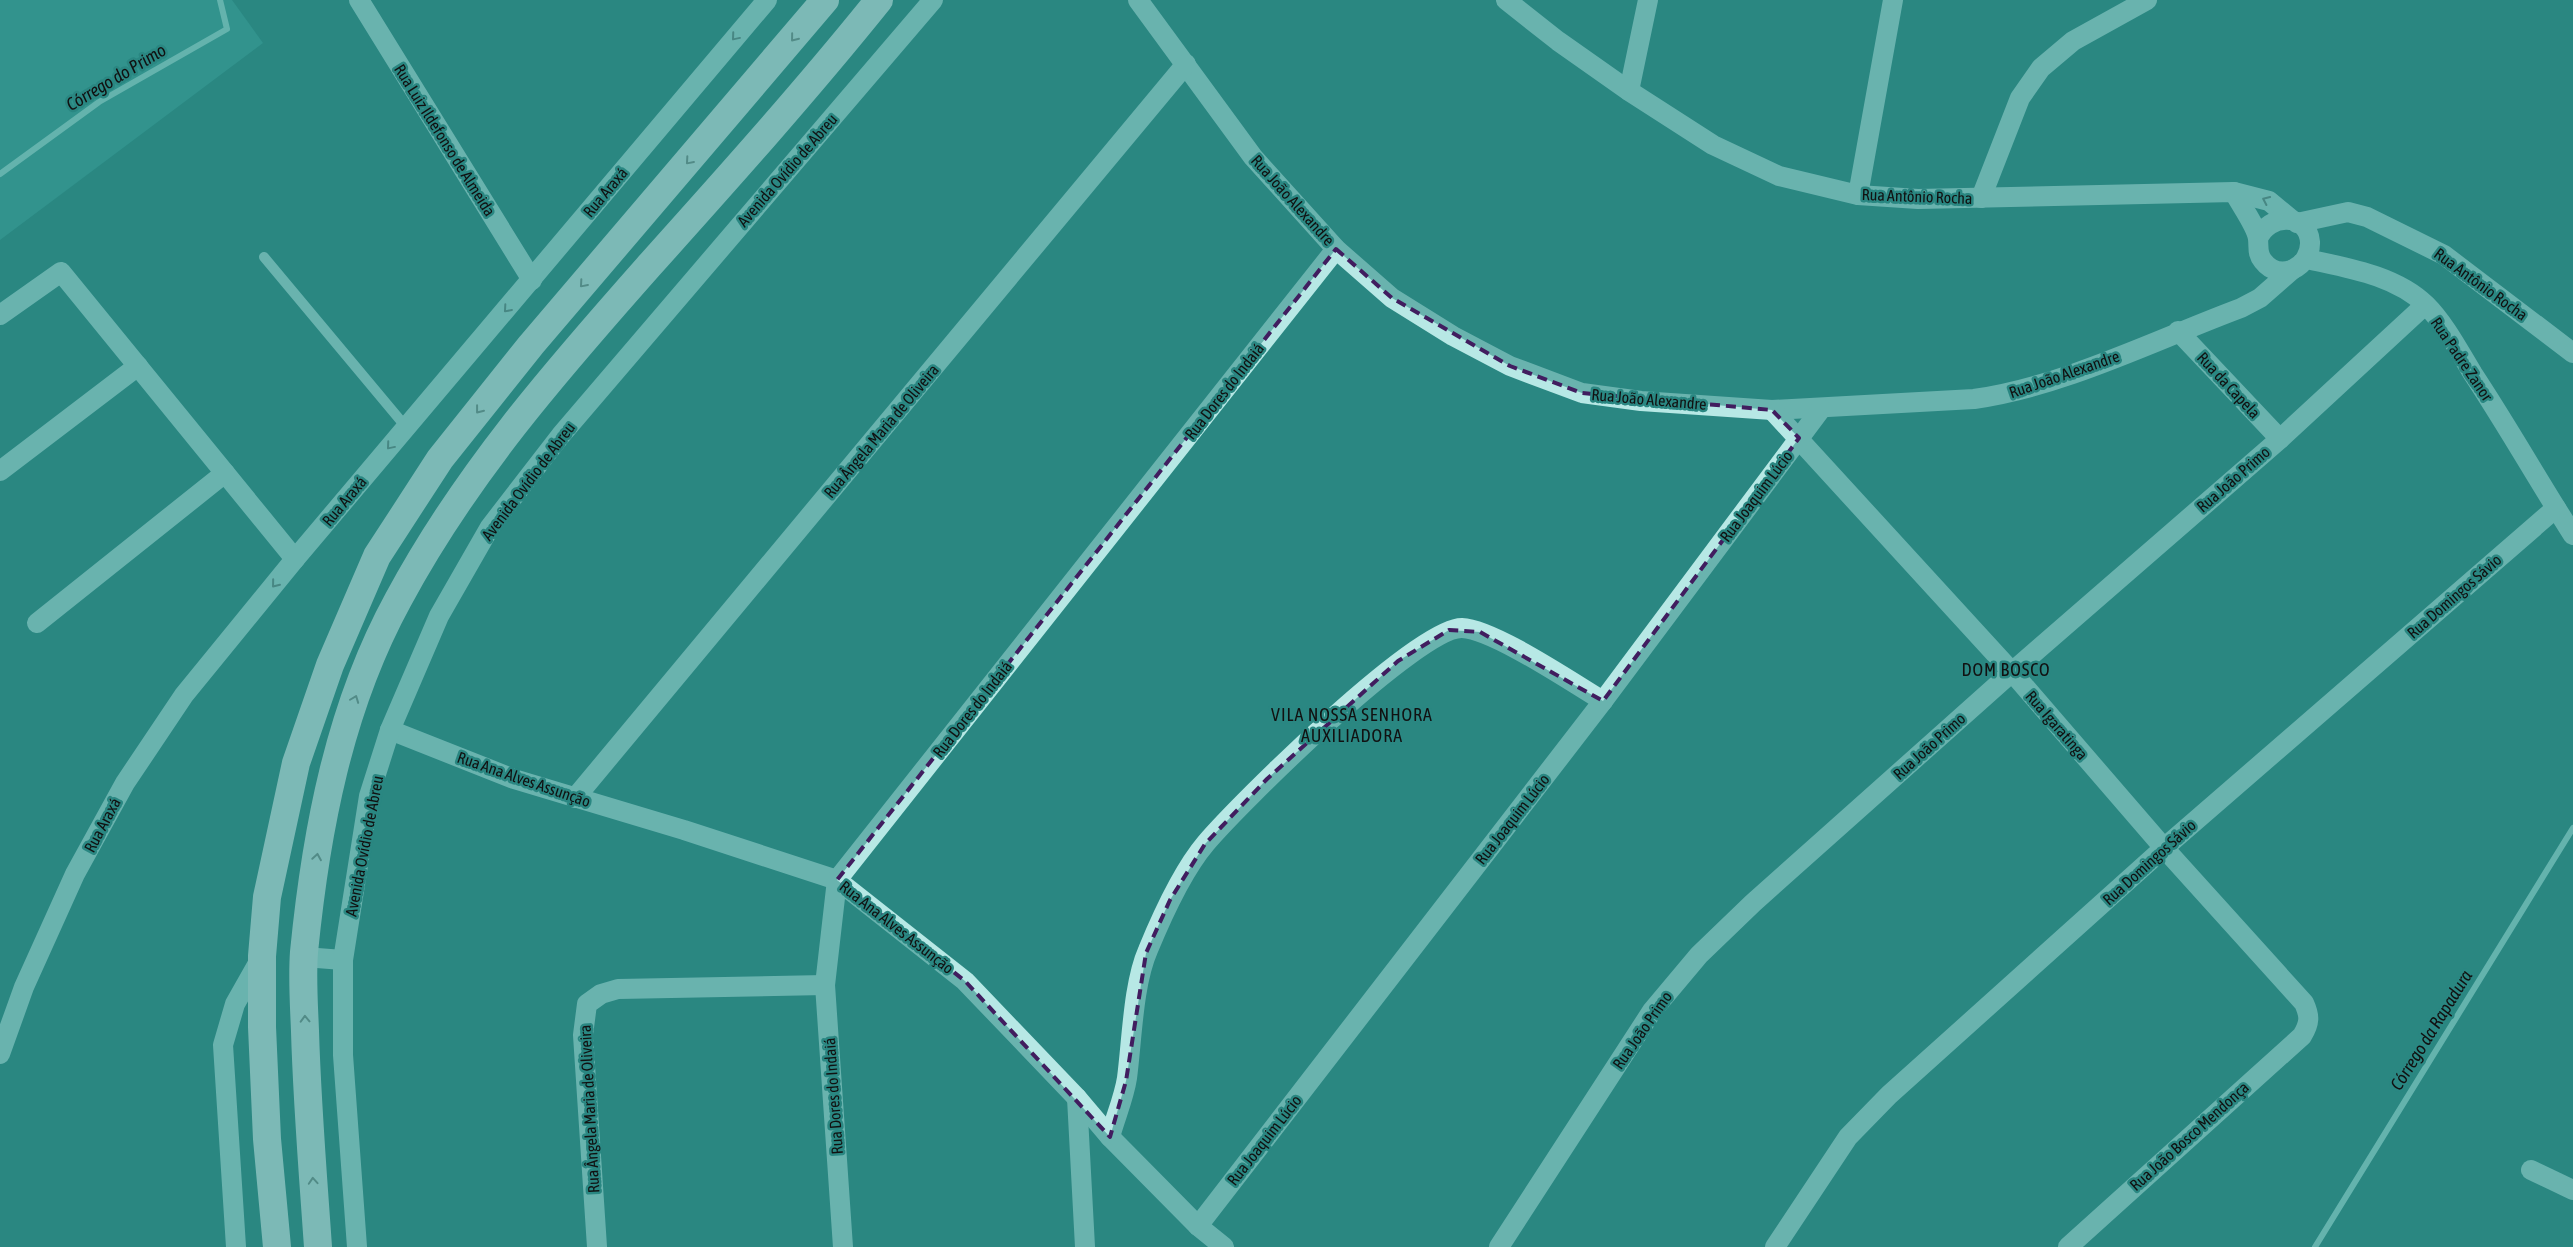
<svg xmlns="http://www.w3.org/2000/svg" width="2573" height="1247" font-family="'Asap Condensed',sans-serif">
<style>
.green{fill:#3ca29b}
.lines{fill:none;stroke-linecap:round;stroke-linejoin:round}
.stream{stroke:#ace8e3;stroke-width:6}
.service{stroke:#b7e8e5;stroke-width:10}
.minor{stroke:#b7e8e5;stroke-width:20}
.secondary{stroke:#e0f7f6;stroke-width:28}
.oneway{stroke:#6c8786}
.oneway2{stroke:#83908f}
.marked{fill:none;stroke:#411d5f;stroke-width:4;stroke-dasharray:10 6;stroke-linejoin:round}
.labels{text-anchor:middle;dominant-baseline:central;stroke-width:5;stroke-linejoin:round;paint-order:stroke}
.street-label{font-size:16px;fill:#111;stroke:#2a8782}
.water-label{font-size:18px;font-style:italic;fill:#111;stroke:#2a8782}
.neighbourhood-label{font-size:18px;letter-spacing:1px;fill:#111;stroke:#2a8782}
</style>
<rect width="100%" height="100%" fill="#2a8782"/>
<path class="green" d="M0 0H232L263 43 0 240Z"/>
<g class="lines">
<g class="stream">
<path d="M0 174 99 102 227 29 220 0"/>
<path d="M2315 1247 2573 828"/>
</g>
<path class="service" d="M264 257 406 427"/>
<g class="minor">
<path d="M359 0 532 280"/>
<path d="M1138 0 1253 157 1336 249 1392 298 1453 336 1510 366 1582 393 1641 401 1772 410 1974 399C2065 386 2155 340 2241 308L2260 298 2292 270"/>
<path d="M1506 0 1558 41 1629 91 1713 145 1779 176 1858 195 1918 199 2234 192 2269 201 2292 220"/>
<path d="M1629 91 1648 0"/>
<path d="M2234 192C2240 204 2257 227 2258 239 2259 248 2257 254 2263 261 2280 283 2311 267 2310 242 2308 213 2268 213 2258 239"/>
<path d="M1858 195 1893 0"/>
<path d="M1981 198 2020 98 2041 68 2073 41 2147 0"/>
<path d="M2297 223 2348 212 2367 217 2444 255 2573 353"/>
<path d="M2307 259C2347 268 2395 275 2426 305 2445 324 2459 351 2473 374 2508 427 2539 482 2573 535"/>
<path d="M0 315 61 272 295 559"/>
<path d="M2178 331 2280 439"/>
<path d="M1772 410 2012 672 2164 848 2304 1003C2310 1016 2310 1023 2302 1036L2068 1247"/>
<path d="M0 471 138 366"/>
<path d="M37 623 225 473"/>
<path d="M390 730 514 779 684 830 837 880 965 981 1077 1098 1110 1137 1198 1226 1224 1247"/>
<path d="M575 798 1186 64"/>
<path d="M304 957 343 960"/>
<path d="M0 1054 24 987 75 874 125 783 184 695 295 559 767 0"/>
<path d="M1077 1098 1085 1247"/>
<path d="M1110 1137C1115 1118 1124 1098 1127 1078 1132 1040 1133 984 1148 950 1162 916 1183 870 1206 843 1240 803 1418 627 1462 628 1493 629 1573 683 1603 701"/>
<path d="M2531 1170 2573 1190"/>
<path d="M1198 1226 1603 701 1821 409"/>
<path d="M236 1247 223 1045 235 1004 261 958"/>
<path d="M357 1247 343 1055V960L369 796 390 730 439 616 490 527 561 435 933 0"/>
<path d="M597 1247 583 1035 587 1004 601 994 618 989 825 985"/>
<path d="M843 1247 825 985 837 880 1336 249"/>
<path d="M1499 1247 1652 1011 1699 955 1753 903 2012 672 2280 439 2425 305"/>
<path d="M1775 1247 1848 1137 1889 1095 2164 848 2556 508"/>
</g>
<g class="secondary">
<path d="M277 1247 267 1139 262 1027V956L267 897 296 763 330 665 377 556 440 459 531 345 825 0"/>
<path d="M318 1247C313 1175 307 1103 305 1031 304 1005 302 978 304 952 316 831 339 708 398 600 465 475 555 372 648 267 727 179 805 92 879 0"/>
</g>
</g>
<defs><path id="oneway-chevron" d="M-2-3.5L2.5 0L-2 3.5" fill="none" stroke-width="1.6" stroke-linecap="round" stroke-linejoin="round" transform="scale(1.25)"/></defs>
<g class="oneway">
<use href="#oneway-chevron" transform="translate(735 37) rotate(130)"/>
<use href="#oneway-chevron" transform="translate(2266 200) rotate(-155)"/>
<use href="#oneway-chevron" transform="translate(507 309) rotate(131)"/>
<use href="#oneway-chevron" transform="translate(390 446) rotate(130)"/>
<use href="#oneway-chevron" transform="translate(275 584) rotate(129)"/>
</g>
<g class="oneway2">
<use href="#oneway-chevron" transform="translate(794 38) rotate(129)"/>
<use href="#oneway-chevron" transform="translate(689 161) rotate(131)"/>
<use href="#oneway-chevron" transform="translate(583 284) rotate(131)"/>
<use href="#oneway-chevron" transform="translate(479 410) rotate(128)"/>
<use href="#oneway-chevron" transform="translate(355 699) rotate(-69)"/>
<use href="#oneway-chevron" transform="translate(317 857) rotate(-81)"/>
<use href="#oneway-chevron" transform="translate(305 1019) rotate(-92)"/>
<use href="#oneway-chevron" transform="translate(313 1181) rotate(-94)"/>
</g>
<path d="M0 0H2573V1247H0ZM1336 249 1392 298 1510 366 1582 393 1772 410 1799 438 1603 701 1480 632 1449 630 1398 661 1267 779 1205 844 1170 900 1146 953 1126 1081 1110 1137 965 981 837 880Z" fill="#2a8782" fill-opacity=".55" fill-rule="evenodd"/>
<path class="marked" d="M1336 249 1392 298 1510 366 1582 393 1772 410 1799 438 1603 701 1480 632 1449 630 1398 661 1267 779 1205 844 1170 900 1146 953 1126 1081 1110 1137 965 981 837 880Z"/>
<g class="labels">
<g class="street-label">
<text transform="translate(445 140) rotate(58)">Rua Luiz Ildefonso de Almeida</text>
<text transform="translate(787 170) rotate(-49)">Avenida Ovídio de Abreu</text>
<text transform="translate(605 192) rotate(-50)">Rua Araxá</text>
<text transform="translate(1917 196) rotate(2)">Rua Antônio Rocha</text>
<text transform="translate(1293 200) rotate(48)">Rua João Alexandre</text>
<text transform="translate(2481 284) rotate(36)">Rua Antônio Rocha</text>
<text transform="translate(2462 359) rotate(56)">Rua Padre Zanor</text>
<text transform="translate(2064 374) rotate(-19)">Rua João Alexandre</text>
<text transform="translate(2229 385) rotate(47)">Rua da Capela</text>
<text transform="translate(1224 391) rotate(-52)">Rua Dores do Indaiá</text>
<text transform="translate(1649 399) rotate(5)">Rua João Alexandre</text>
<text transform="translate(881 431) rotate(-50)">Rua Ângela Maria de Oliveira</text>
<text transform="translate(2233 479) rotate(-41)">Rua João Primo</text>
<text transform="translate(528 481) rotate(-53)">Avenida Ovídio de Abreu</text>
<text transform="translate(1756 496) rotate(-53)">Rua Joaquim Lúcio</text>
<text transform="translate(344 501) rotate(-50)">Rua Araxá</text>
<text transform="translate(2454 596) rotate(-41)">Rua Domingos Sávio</text>
<text transform="translate(972 709) rotate(-52)">Rua Dores do Indaiá</text>
<text transform="translate(2057 725) rotate(49)">Rua Igaratinga</text>
<text transform="translate(1929 746) rotate(-42)">Rua João Primo</text>
<text transform="translate(524 779) rotate(19)">Rua Ana Alves Assunção</text>
<text transform="translate(1512 819) rotate(-52)">Rua Joaquim Lúcio</text>
<text transform="translate(102 825) rotate(-62)">Rua Araxá</text>
<text transform="translate(364 846) rotate(-79)">Avenida Ovídio de Abreu</text>
<text transform="translate(2149 862) rotate(-42)">Rua Domingos Sávio</text>
<text transform="translate(897 927) rotate(38)">Rua Ana Alves Assunção</text>
<text transform="translate(1642 1030) rotate(-55)">Rua João Primo</text>
<text transform="translate(833 1096) rotate(-94)">Rua Dores do Indaiá</text>
<text transform="translate(589 1109) rotate(-93)">Rua Ângela Maria de Oliveira</text>
<text transform="translate(2189 1136) rotate(-42)">Rua João Bosco Mendonça</text>
<text transform="translate(1264 1140) rotate(-52)">Rua Joaquim Lúcio</text>
</g>
<g class="water-label">
<text transform="translate(116 77) rotate(-31)">Córrego do Primo</text>
<text transform="translate(2431 1030) rotate(-58)">Córrego da Rapadura</text>
</g>
<g class="neighbourhood-label">
<text x="2006" y="669">DOM BOSCO</text>
<text x="1352" y="714">VILA NOSSA SENHORA<tspan x="1352" dy="21">AUXILIADORA</tspan></text>
</g>
</g>
</svg>
